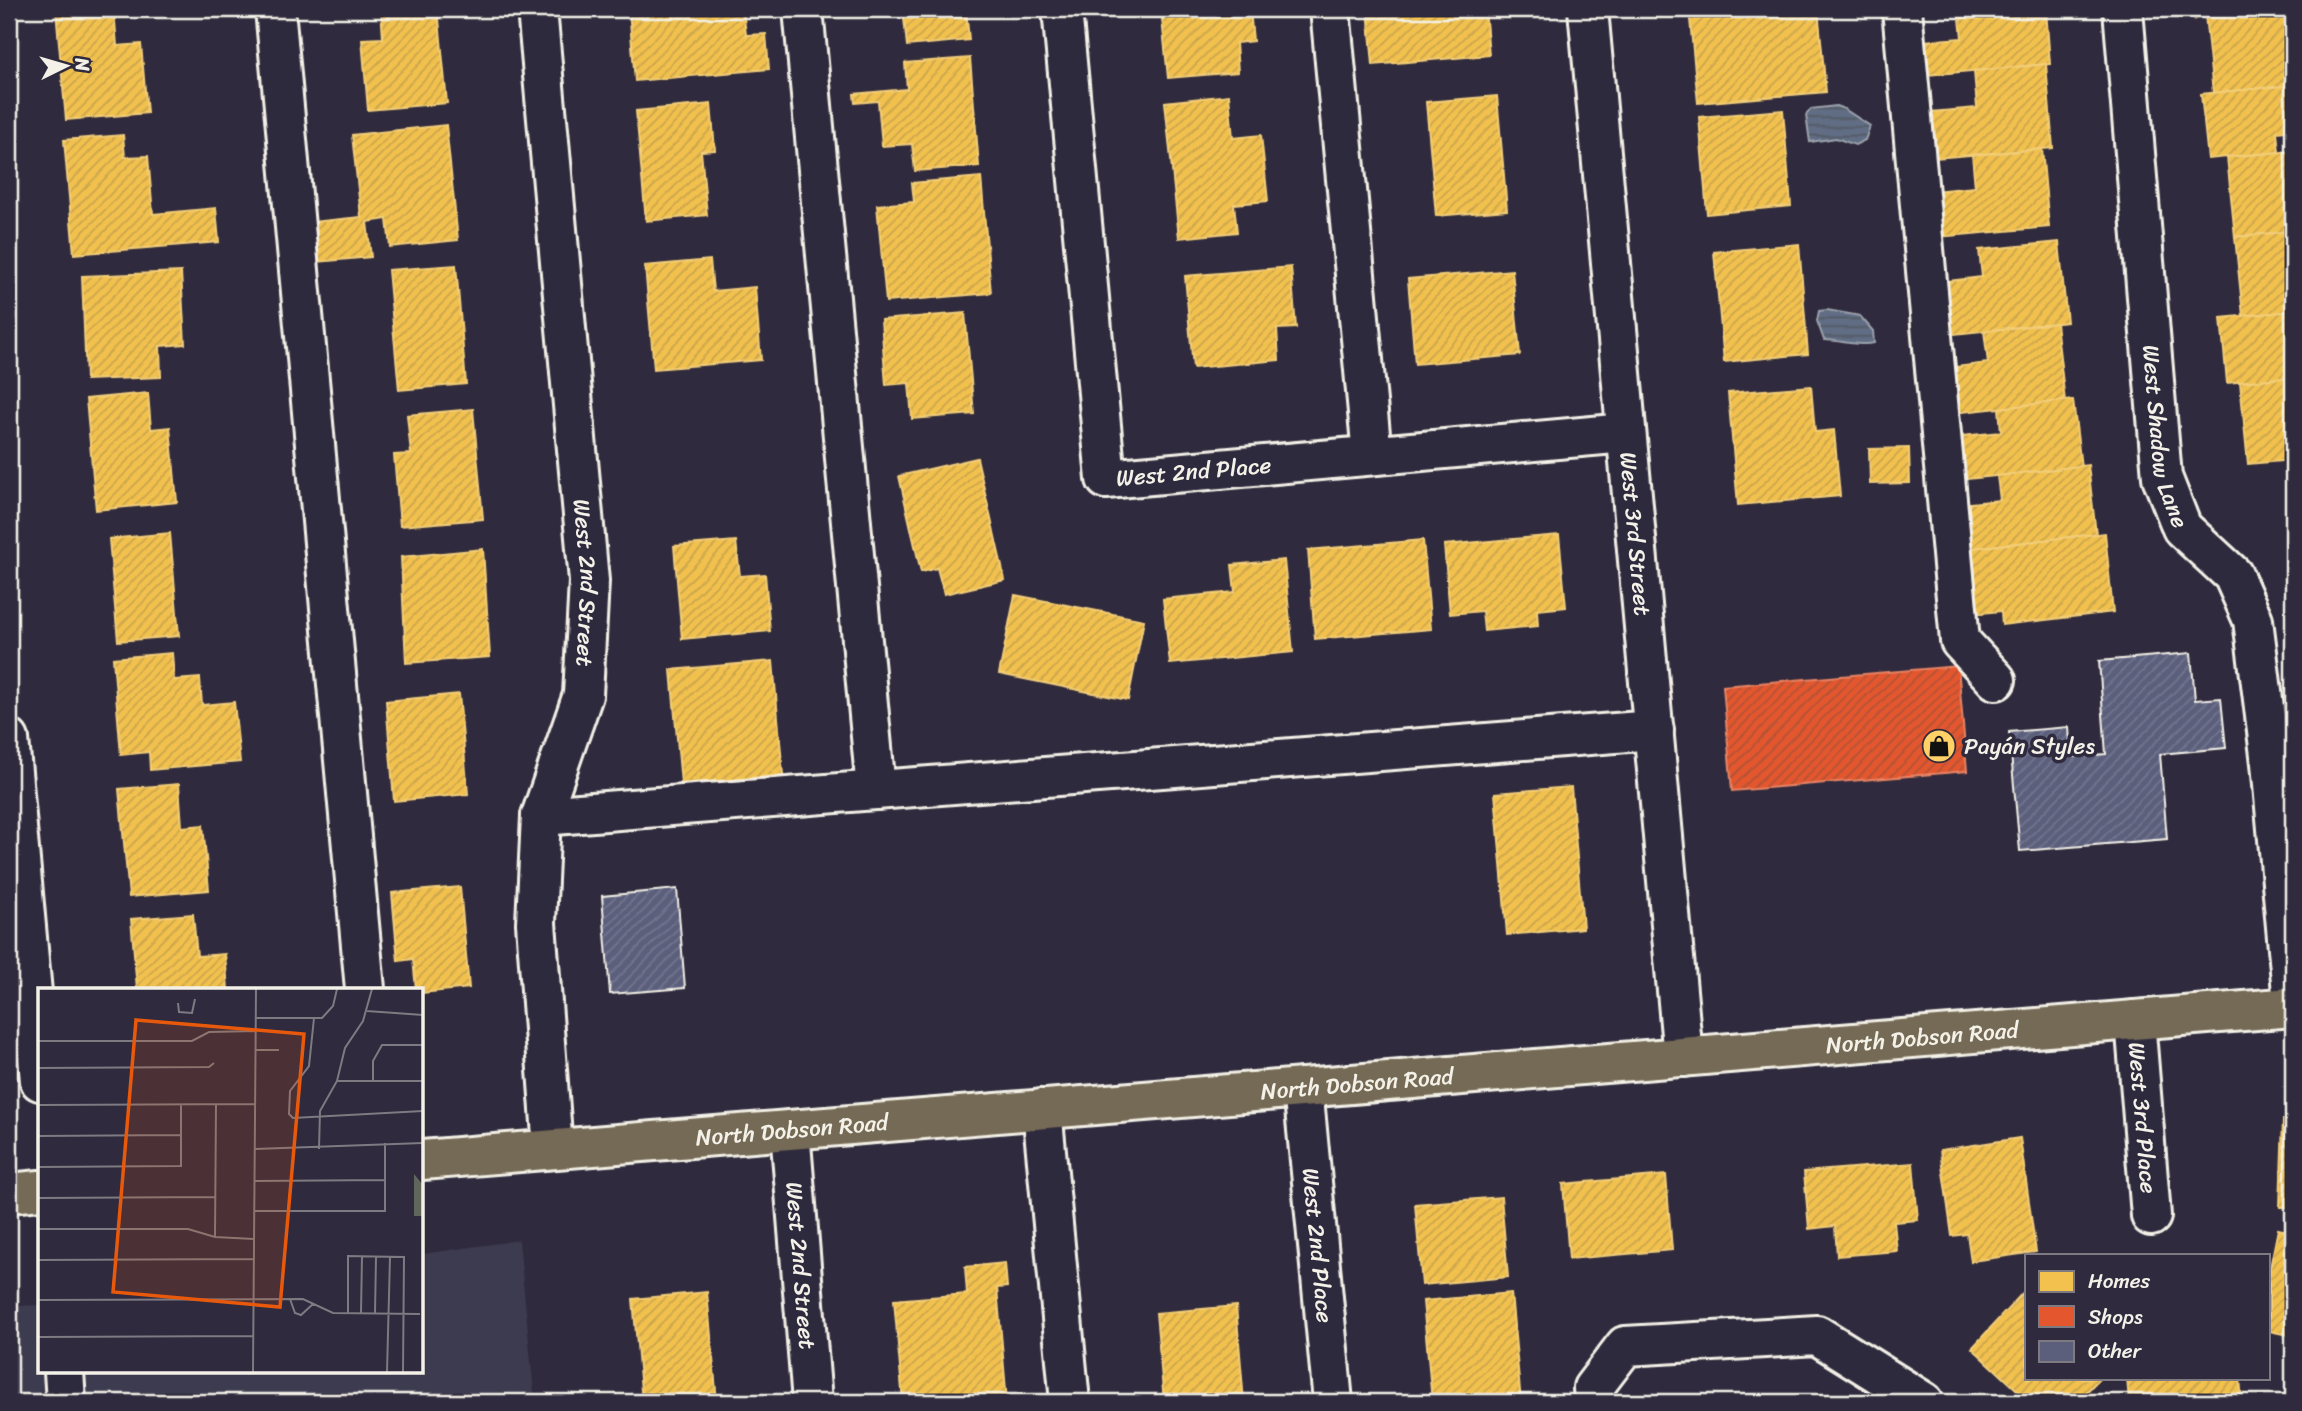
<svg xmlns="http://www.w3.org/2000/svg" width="2302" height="1411" font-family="Sriracha,sans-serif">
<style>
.built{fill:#3c3a50}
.water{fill:url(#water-rules);stroke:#9ba2ac;stroke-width:2}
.homes{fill:url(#homes-hatch);stroke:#f3cf7c;stroke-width:2}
.shops{fill:url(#shops-hatch);stroke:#e98566;stroke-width:2}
.building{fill:url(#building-hatch);stroke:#f4f1e8;stroke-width:2}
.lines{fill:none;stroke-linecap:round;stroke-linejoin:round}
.minor-casing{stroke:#f4f1e8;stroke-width:44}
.major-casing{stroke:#f4f1e8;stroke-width:44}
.minor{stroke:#2f2a3d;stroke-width:38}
.major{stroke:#756a55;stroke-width:38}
.labels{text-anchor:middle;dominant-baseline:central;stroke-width:7;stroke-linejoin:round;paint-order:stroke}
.street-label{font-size:23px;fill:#f4f1e8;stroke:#2f2a3d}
.poi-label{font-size:23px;fill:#f4f1e8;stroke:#2f2a3d;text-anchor:start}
.inset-road{fill:none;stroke:#7e7a81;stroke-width:2}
.view{fill:#e8590c;fill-opacity:0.15;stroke:#e8590c;stroke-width:3.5}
.inset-edge{fill:none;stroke:#f4f1e8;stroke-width:3.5}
</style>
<defs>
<pattern id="water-rules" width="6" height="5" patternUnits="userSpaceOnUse" patternTransform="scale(1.75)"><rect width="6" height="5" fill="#606d84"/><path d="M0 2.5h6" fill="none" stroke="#535962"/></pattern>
<pattern id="homes-hatch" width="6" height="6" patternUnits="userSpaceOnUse" patternTransform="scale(1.75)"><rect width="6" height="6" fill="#f2c14e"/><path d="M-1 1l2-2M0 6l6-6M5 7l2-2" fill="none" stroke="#c8a34c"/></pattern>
<pattern id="shops-hatch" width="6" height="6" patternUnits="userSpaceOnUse" patternTransform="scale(1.75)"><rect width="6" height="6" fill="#e4572e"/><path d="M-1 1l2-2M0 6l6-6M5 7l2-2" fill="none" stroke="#ae5236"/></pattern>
<pattern id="building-hatch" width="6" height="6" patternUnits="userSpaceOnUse" patternTransform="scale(1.75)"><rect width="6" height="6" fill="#5b5f7c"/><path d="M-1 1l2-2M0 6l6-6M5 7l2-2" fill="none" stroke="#73768f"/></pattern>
</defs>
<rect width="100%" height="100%" fill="#2f2a3d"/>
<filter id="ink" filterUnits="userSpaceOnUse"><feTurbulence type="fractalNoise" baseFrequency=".0143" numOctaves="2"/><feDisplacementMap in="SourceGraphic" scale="14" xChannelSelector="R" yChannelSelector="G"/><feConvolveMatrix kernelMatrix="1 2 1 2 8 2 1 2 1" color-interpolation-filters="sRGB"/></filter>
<g filter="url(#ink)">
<path class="built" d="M519 1240 535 1402H9V1306L40 1305V1371H422V1254Z"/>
<g class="water">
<path d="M1836 106 1844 109 1870 126 1865 140 1855 145 1836 138 1810 142 1806 115 1811 109Z"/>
<path d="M1827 310 1860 316 1873 331 1874 343C1862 347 1838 340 1824 340L1817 321 1819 311Z"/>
</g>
<g class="homes">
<path d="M83 9H114L117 46 141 44 147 113 66 120 56 11Z"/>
<path d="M381 9H438L447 103 368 110 362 39 383 38Z"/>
<path d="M629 9H743L746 35 766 34 769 69 635 81Z"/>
<path d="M903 9H966L969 40 907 46Z"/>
<path d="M1161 9H1250L1253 41 1236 43 1238 72 1168 78Z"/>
<path d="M1368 9H1485L1489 55 1373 65Z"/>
<path d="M1689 9H1818L1826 92 1698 103Z"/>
<path d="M1959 9H2046L2050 64 1927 75 1924 41 1962 38Z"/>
<path d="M2194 9H2275L2205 15 2195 19Z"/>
<path d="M2275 9H2293V51H2285L2288 86 2213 93 2205 15Z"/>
<path d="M970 58 979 166 915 171 912 144 882 146 878 101 855 103 854 94 907 89 905 63Z"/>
<path d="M2046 64 2053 148 1935 158 1931 112 1977 108 1974 71Z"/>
<path d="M2293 85V130L2277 132 2279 152 2208 159 2201 94Z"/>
<path d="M1229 95 1233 138 1261 135 1268 201 1234 204 1237 232 1179 238 1165 102Z"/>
<path d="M1497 96 1507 210 1436 216 1426 102Z"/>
<path d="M711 104 715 150 701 151 707 215 646 221 636 111Z"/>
<path d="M1783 110 1791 206 1707 214 1699 117Z"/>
<path d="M446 125 458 240 390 247 387 219 367 222 371 257 317 262 313 222 361 217 352 135Z"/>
<path d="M123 135 125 157 148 156 153 214 216 208 219 242 74 254 64 140Z"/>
<path d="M2042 149 2049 227 1938 237 1934 191 1975 187 1972 155Z"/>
<path d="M2293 151V231L2235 237 2227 157Z"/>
<path d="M981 177 991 293 886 302 877 205 914 202 912 183Z"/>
<path d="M2293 231V311L2243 316 2235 237Z"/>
<path d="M2059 242 2067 322 1945 335 1940 282 1982 277 1979 250Z"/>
<path d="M1799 244 1808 354 1724 362 1714 252Z"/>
<path d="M710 260 713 291 755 287 761 360 654 369 645 266Z"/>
<path d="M456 265 466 384 399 390 388 270Z"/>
<path d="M1291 267 1296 328 1277 329 1279 360 1193 368 1185 276Z"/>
<path d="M1512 270 1520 355 1415 364 1408 279Z"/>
<path d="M181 272 185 344 160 346 161 377 86 380 82 276Z"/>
<path d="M2293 311V377L2227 383 2221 318Z"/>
<path d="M965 313 974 414 912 419 909 383 886 385 881 320Z"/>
<path d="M2056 323 2065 401 1953 413 1947 368 1988 363 1984 331Z"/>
<path d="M2293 377V460L2248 464 2240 382Z"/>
<path d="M1811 386 1815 432 1834 430 1840 496 1738 505 1728 393Z"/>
<path d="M148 393 151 429 170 427 177 502 96 510 86 399Z"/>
<path d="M2073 400 2081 467 1958 480 1953 437 2001 432 1999 408Z"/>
<path d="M473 409 483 519 400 526 394 455 411 454 407 415Z"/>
<path d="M1909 448 1910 483 1870 484 1869 449Z"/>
<path d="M977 458 1005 580 944 594 937 568 921 572 899 476Z"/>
<path d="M2288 460H2293V518Z"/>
<path d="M2088 465 2096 534 1965 549 1961 504 2000 500 1997 476Z"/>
<path d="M170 533 179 636 118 641 109 539Z"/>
<path d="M2105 533 2113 612 2002 625 2001 611 1972 614 1965 549Z"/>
<path d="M1559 535 1566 607 1537 610 1538 626 1484 631 1482 611 1450 614 1444 545Z"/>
<path d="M1423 540 1431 629 1315 639 1308 550Z"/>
<path d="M736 541 740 576 765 574 770 631 682 639 674 546Z"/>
<path d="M483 549 490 657 406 663 401 557Z"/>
<path d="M1284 560 1293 652 1170 664 1163 599 1235 592 1232 565Z"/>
<path d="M1015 595 1144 620 1128 700 999 674Z"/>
<path d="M172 653 174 680 200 678 202 705 234 702 240 762 150 770 149 752 121 755 113 658Z"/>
<path d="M773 661 783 775 681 784 671 670Z"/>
<path d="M459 694 468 794 394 801 386 701Z"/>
<path d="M179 784 182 827 203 825 209 890 129 897 119 789Z"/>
<path d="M1571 787 1583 928 1507 935 1495 793Z"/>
<path d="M460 887 469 988 422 993V989H416L413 959 398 961 392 893Z"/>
<path d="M193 914 197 956 225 954 228 989H137L131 919Z"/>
<path d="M2283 1120H2293V1207H2280Z"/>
<path d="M2020 1138 2036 1252 1971 1261 1967 1234 1952 1236 1940 1150Z"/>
<path d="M1913 1163 1918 1220 1894 1222 1897 1251 1837 1256 1835 1226 1809 1229 1804 1172Z"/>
<path d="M1666 1175 1672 1250 1569 1259 1563 1184Z"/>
<path d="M1501 1197 1508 1277 1422 1285 1415 1204Z"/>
<path d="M2278 1229 2293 1232V1336L2269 1331V1273Z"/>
<path d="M1005 1263 1007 1287 997 1288 1007 1402H903L894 1300 967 1294 965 1267Z"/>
<path d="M2027 1288V1378H2100L2077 1402H2030L1972 1348Z"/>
<path d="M707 1292 717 1402H642L633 1299Z"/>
<path d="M1511 1293 1521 1402H1432L1423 1301Z"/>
<path d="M1236 1306 1244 1402H1164L1156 1313Z"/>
<path d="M2127 1378H2240L2242 1402H2129Z"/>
</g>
<path class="shops" d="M1958 666 1967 771 1732 791 1723 686Z"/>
<g class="building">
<path d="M2191 653 2195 700 2221 698 2226 748 2160 754 2167 839 2020 851 2009 732 2069 727 2071 757 2106 754 2099 661Z"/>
<path d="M677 889 685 988 610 994 602 896Z"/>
</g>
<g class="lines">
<defs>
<g id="minor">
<path d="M275 9 365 989"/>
<path id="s1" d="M537 9 589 581 583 695 541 816 536 923 553 1149"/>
<path d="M803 9 876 790"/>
<path id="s2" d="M1062 9 1106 479 1626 433"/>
<path d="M1330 9 1372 455"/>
<path id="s3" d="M1588 9 1683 1057"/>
<path d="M1902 9 1960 641 1996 680"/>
<path id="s4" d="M2123 9 2162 477 2182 528 2233 575 2253 620 2271 763 2293 1003"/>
<path d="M9 739 40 1081"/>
<path d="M541 816 1654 730"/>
<path id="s5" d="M2135 1020 2151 1216"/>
<path id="s6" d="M1303 1088 1333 1402"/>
<path d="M1042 1109 1070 1402"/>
<path id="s7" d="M790 1130 812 1402"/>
<path d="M64 1371 66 1402"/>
<path d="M1594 1402 1593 1388 1625 1346 1817 1335 1924 1402"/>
</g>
<g id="major">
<path id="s8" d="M422 1160 2293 1007"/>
<path d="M9 1193 40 1190"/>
</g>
</defs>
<use href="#minor" class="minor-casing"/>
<use href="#major" class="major-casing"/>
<use href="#minor" class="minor"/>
<use href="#major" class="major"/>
</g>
</g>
<defs>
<symbol id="shop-disc" viewBox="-11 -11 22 22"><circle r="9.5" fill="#ffd166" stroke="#2f2a3d"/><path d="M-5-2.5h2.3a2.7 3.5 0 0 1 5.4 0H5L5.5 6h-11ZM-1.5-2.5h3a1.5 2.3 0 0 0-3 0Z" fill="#111"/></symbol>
</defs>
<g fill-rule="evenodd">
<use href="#shop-disc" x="1920" y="727" width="38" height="38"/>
</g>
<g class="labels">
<g class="street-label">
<text stroke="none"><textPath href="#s4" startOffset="430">West Shadow Lane</textPath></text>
<text stroke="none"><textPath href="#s2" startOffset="560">West 2nd Place</textPath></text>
<text stroke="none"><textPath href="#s3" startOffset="527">West 3rd Street</textPath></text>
<text stroke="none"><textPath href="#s1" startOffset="576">West 2nd Street</textPath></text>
<text stroke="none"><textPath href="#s8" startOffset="1505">North Dobson Road</textPath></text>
<text stroke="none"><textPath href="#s8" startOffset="938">North Dobson Road</textPath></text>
<text stroke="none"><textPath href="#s5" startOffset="98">West 3rd Place</textPath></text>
<text stroke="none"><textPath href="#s8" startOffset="371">North Dobson Road</textPath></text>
<text stroke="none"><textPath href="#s6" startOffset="158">West 2nd Place</textPath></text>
<text stroke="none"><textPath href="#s7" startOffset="136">West 2nd Street</textPath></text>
</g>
<g class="poi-label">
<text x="1964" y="746">Payán Styles</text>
</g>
</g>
<g transform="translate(38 988)">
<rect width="385" height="385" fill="#2f2a3d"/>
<path d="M376 186 385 197V228H376Z" fill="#60675a"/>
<path class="inset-road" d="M140 15 141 24 154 25 157 11M329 23 385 27M218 30H284L295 18 299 1M276 30 271 78 252 103 251 126 255 130 385 123M0 53H154L171 44 218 43M218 62H241M0 80 171 79 176 75M299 93H385M335 93V73L344 57H385M0 117 217 116M0 148 143 147M217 161 385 155M281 161 282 123 299 93 307 60 325 33 334 1M0 179 143 178V116M217 193 347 192M0 210 177 209M217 223H347V155M0 241H150L177 249 216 251M177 249 178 116M0 272 216 271M252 311 257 325 263 327 275 316M0 312 265 311 295 325 382 326M310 325V268L366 269 365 384M323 325 324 268M337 326 338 269M0 349 216 348M215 384 218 1M349 384 352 269"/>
<path class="view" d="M98 32 266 46 242 319 75 304Z"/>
<rect width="385" height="385" class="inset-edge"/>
</g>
<rect width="2302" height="1411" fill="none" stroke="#2f2a3d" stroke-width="35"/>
<rect x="18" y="18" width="2267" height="1376" fill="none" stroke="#f4f1e8" stroke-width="2.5" filter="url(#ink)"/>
<rect x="2025" y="1254" width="245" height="126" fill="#2f2a3d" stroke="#7e7a81" stroke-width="2"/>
<rect x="2039" y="1271" width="35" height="21" fill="#f2c14e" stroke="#7e7a81" stroke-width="2"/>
<text x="2088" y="1288" font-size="21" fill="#f4f1e8">Homes</text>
<rect x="2039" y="1306" width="35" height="21" fill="#e4572e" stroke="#7e7a81" stroke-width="2"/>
<text x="2088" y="1324" font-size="21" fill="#f4f1e8">Shops</text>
<rect x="2039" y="1341" width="35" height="21" fill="#5b5f7c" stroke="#7e7a81" stroke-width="2"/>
<text x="2088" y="1358" font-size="21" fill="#f4f1e8">Other</text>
<g transform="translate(66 66) rotate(85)" stroke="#2f2a3d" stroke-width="5" paint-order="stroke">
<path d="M0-5L12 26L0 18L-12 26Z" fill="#f4f1e8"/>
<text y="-10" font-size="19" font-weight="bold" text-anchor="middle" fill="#f4f1e8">N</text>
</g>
</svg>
